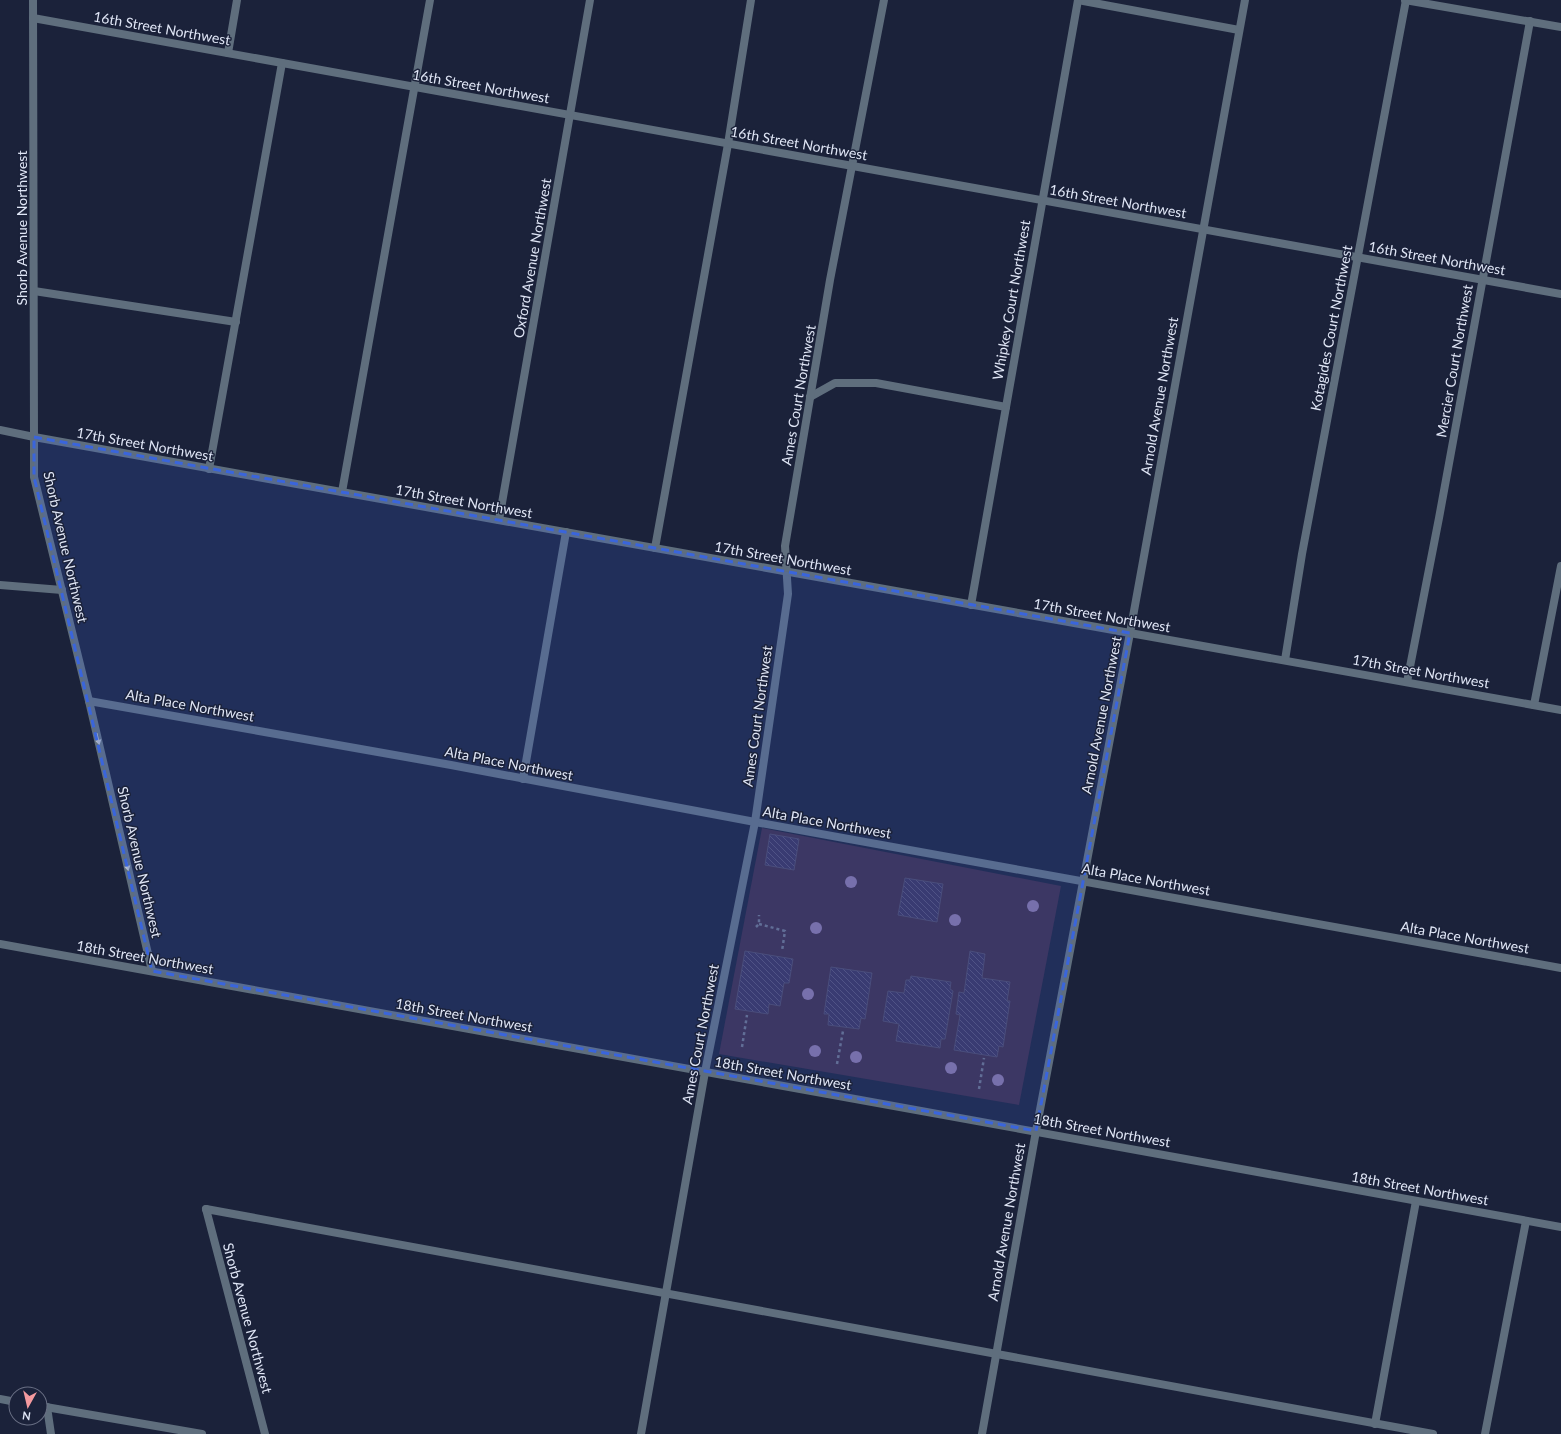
<svg xmlns="http://www.w3.org/2000/svg" width="1561" height="1434" font-family="Lato,sans-serif">
<style>
.green{fill:#3d2c46}
.building{fill:url(#building-back-hatch);stroke:#4d4864}
.lines{fill:none;stroke-linecap:round;stroke-linejoin:round}
.path{stroke:#6b7186;stroke-width:2.5;stroke-dasharray:3 3;stroke-linecap:butt}
.service{stroke:#5f6e7d;stroke-width:8}
.minor{stroke:#5f6e7d;stroke-width:8}
.tertiary{stroke:#5f6e7d;stroke-width:8}
.tree{fill:#8673a1}
.oneway{fill:#b3bccc}
.marked{fill:#3a65dc;fill-opacity:0.2;stroke:#3a65dc;stroke-width:3;stroke-dasharray:8 5;stroke-linejoin:round}
.labels{text-anchor:middle;dominant-baseline:central;stroke-width:3;stroke-linejoin:round;paint-order:stroke}
.street-label{font-size:14px;fill:#e0e6f6;stroke:#1b223a}
</style>
<defs>
<pattern id="building-back-hatch" width="6" height="6" patternUnits="userSpaceOnUse"><rect width="6" height="6" fill="#393158"/><path d="M-1 5l2 2M0 0l6 6M5-1l2 2" fill="none" stroke="#554f71"/></pattern>
</defs>
<rect width="100%" height="100%" fill="#1b223a"/>
<path class="green" d="M762 828 1061 886 1019 1105 719 1054Z"/>
<g class="building">
<path d="M770 834 799 839 794 870 765 865Z"/>
<path d="M905 878 943 884 937 922 898 915Z"/>
<path d="M745 951 793 959 789 983H784L780 1006 769 1004 768 1014 735 1009Z"/>
<path d="M970 951 985 954 982 978 1010 982 1007 1001H1010L1003 1047 999 1046 997 1057 954 1050 960 1015 956 1014 959 992 964 993Z"/>
<path d="M831 967 872 973 865 1019 861 1018 859 1029 828 1025 829 1014H824Z"/>
<path d="M911 976 951 982 950 989 953 991 945 1039H941L940 1048 896 1041 899 1024 883 1021 888 991 904 993 906 980H910Z"/>
</g>
<g class="lines">
<g class="path">
<path d="M759 924 785 931 782 951"/>
<path d="M756 927 759 924V915"/>
<path d="M742 1047 747 1015"/>
<path d="M837 1064 843 1031"/>
<path d="M979 1089 984 1058"/>
</g>
<g class="service">
<path d="M1078 0 1239 30"/>
<path d="M228 53 237 0"/>
<path d="M34 291 236 322"/>
<path d="M810 397 835 383H876L1006 407"/>
<path d="M209 469 282 63"/>
<path d="M342 492 430 0"/>
<path d="M655 548 728 144 751 0"/>
<path d="M0 585 62 590"/>
<path d="M971 605 1078 0"/>
<path d="M1285 660 1302 554 1406 0"/>
<path d="M1407 682 1439 518 1530 21"/>
<path d="M89 701 451 765 755 822 1561 968"/>
<path d="M1534 705 1561 566"/>
<path d="M523 779 566 532"/>
<path d="M206 1209 1433 1434"/>
<path d="M47 1407 51 1434"/>
<path d="M1375 1424 1416 1201"/>
<path d="M641 1434 705 1072 755 822 788 594 785 546 830 280 884 0"/>
<path d="M1485 1434 1526 1221"/>
</g>
<g class="minor">
<path d="M1405 0 1561 27"/>
<path d="M33 18 1561 294"/>
<path d="M499 520 590 0"/>
<path d="M0 944 1561 1227"/>
<path d="M152 971 89 701 34 477V437L1561 710"/>
<path d="M206 1209 265 1434"/>
<path d="M0 1399 16 1402"/>
<path d="M40 1406 202 1434"/>
<path d="M982 1434 1036 1131 1130 633 1245 0"/>
</g>
<path class="tertiary" d="M0 430 34 437 33 0"/>
</g>
<g class="tree">
<circle cx="851" cy="882" r="6"/>
<circle cx="1033" cy="906" r="6"/>
<circle cx="955" cy="920" r="6"/>
<circle cx="816" cy="928" r="6"/>
<circle cx="808" cy="994" r="6"/>
<circle cx="815" cy="1051" r="6"/>
<circle cx="856" cy="1057" r="6"/>
<circle cx="951" cy="1068" r="6"/>
<circle cx="998" cy="1080" r="6"/>
</g>
<defs><path id="oneway-solid" d="M-6-.8H1V-3.2L6.5 0L1 3.2V.8H-6Z"/></defs>
<g class="oneway">
<use href="#oneway-solid" transform="translate(98 739) rotate(77)"/>
<use href="#oneway-solid" transform="translate(127 865) rotate(77)"/>
</g>
<path class="marked" d="M34 437 1130 633 1036 1131 152 971 34 477Z"/>
<g class="labels">
<g class="street-label">
<text transform="translate(162 28) rotate(10)">16th Street Northwest</text>
<text transform="translate(481 86) rotate(10)">16th Street Northwest</text>
<text transform="translate(799 143) rotate(10)">16th Street Northwest</text>
<text transform="translate(1118 201) rotate(10)">16th Street Northwest</text>
<text transform="translate(21 228) rotate(-90)">Shorb Avenue Northwest</text>
<text transform="translate(532 258) rotate(-80)">Oxford Avenue Northwest</text>
<text transform="translate(1437 258) rotate(10)">16th Street Northwest</text>
<text transform="translate(1011 300) rotate(-80)">Whipkey Court Northwest</text>
<text transform="translate(1331 328) rotate(-79)">Kotagides Court Northwest</text>
<text transform="translate(1454 361) rotate(-80)">Mercier Court Northwest</text>
<text transform="translate(798 395) rotate(-80)">Ames Court Northwest</text>
<text transform="translate(1159 396) rotate(-80)">Arnold Avenue Northwest</text>
<text transform="translate(145 444) rotate(10)">17th Street Northwest</text>
<text transform="translate(464 501) rotate(10)">17th Street Northwest</text>
<text transform="translate(66 547) rotate(77)">Shorb Avenue Northwest</text>
<text transform="translate(783 558) rotate(10)">17th Street Northwest</text>
<text transform="translate(1102 615) rotate(10)">17th Street Northwest</text>
<text transform="translate(1421 671) rotate(10)">17th Street Northwest</text>
<text transform="translate(190 705) rotate(10)">Alta Place Northwest</text>
<text transform="translate(1101 715) rotate(-79)">Arnold Avenue Northwest</text>
<text transform="translate(757 716) rotate(-82)">Ames Court Northwest</text>
<text transform="translate(509 763) rotate(11)">Alta Place Northwest</text>
<text transform="translate(827 822) rotate(10)">Alta Place Northwest</text>
<text transform="translate(140 862) rotate(77)">Shorb Avenue Northwest</text>
<text transform="translate(1146 879) rotate(10)">Alta Place Northwest</text>
<text transform="translate(1465 937) rotate(10)">Alta Place Northwest</text>
<text transform="translate(145 957) rotate(10)">18th Street Northwest</text>
<text transform="translate(464 1015) rotate(10)">18th Street Northwest</text>
<text transform="translate(700 1034) rotate(-79)">Ames Court Northwest</text>
<text transform="translate(783 1073) rotate(10)">18th Street Northwest</text>
<text transform="translate(1102 1130) rotate(10)">18th Street Northwest</text>
<text transform="translate(1420 1188) rotate(10)">18th Street Northwest</text>
<text transform="translate(1006 1222) rotate(-80)">Arnold Avenue Northwest</text>
<text transform="translate(248 1318) rotate(75)">Shorb Avenue Northwest</text>
</g>
</g>
<g transform="translate(28 1406) rotate(188)"><circle r="19" fill="#1b223a" stroke="#6a7085"/>
<path d="M0-3L7 15L0 10L-7 15Z" fill="#f49a9f"/>
<text y="-6" font-size="11" font-weight="bold" text-anchor="middle" fill="#e0e6f6">N</text>
</g>
</svg>
